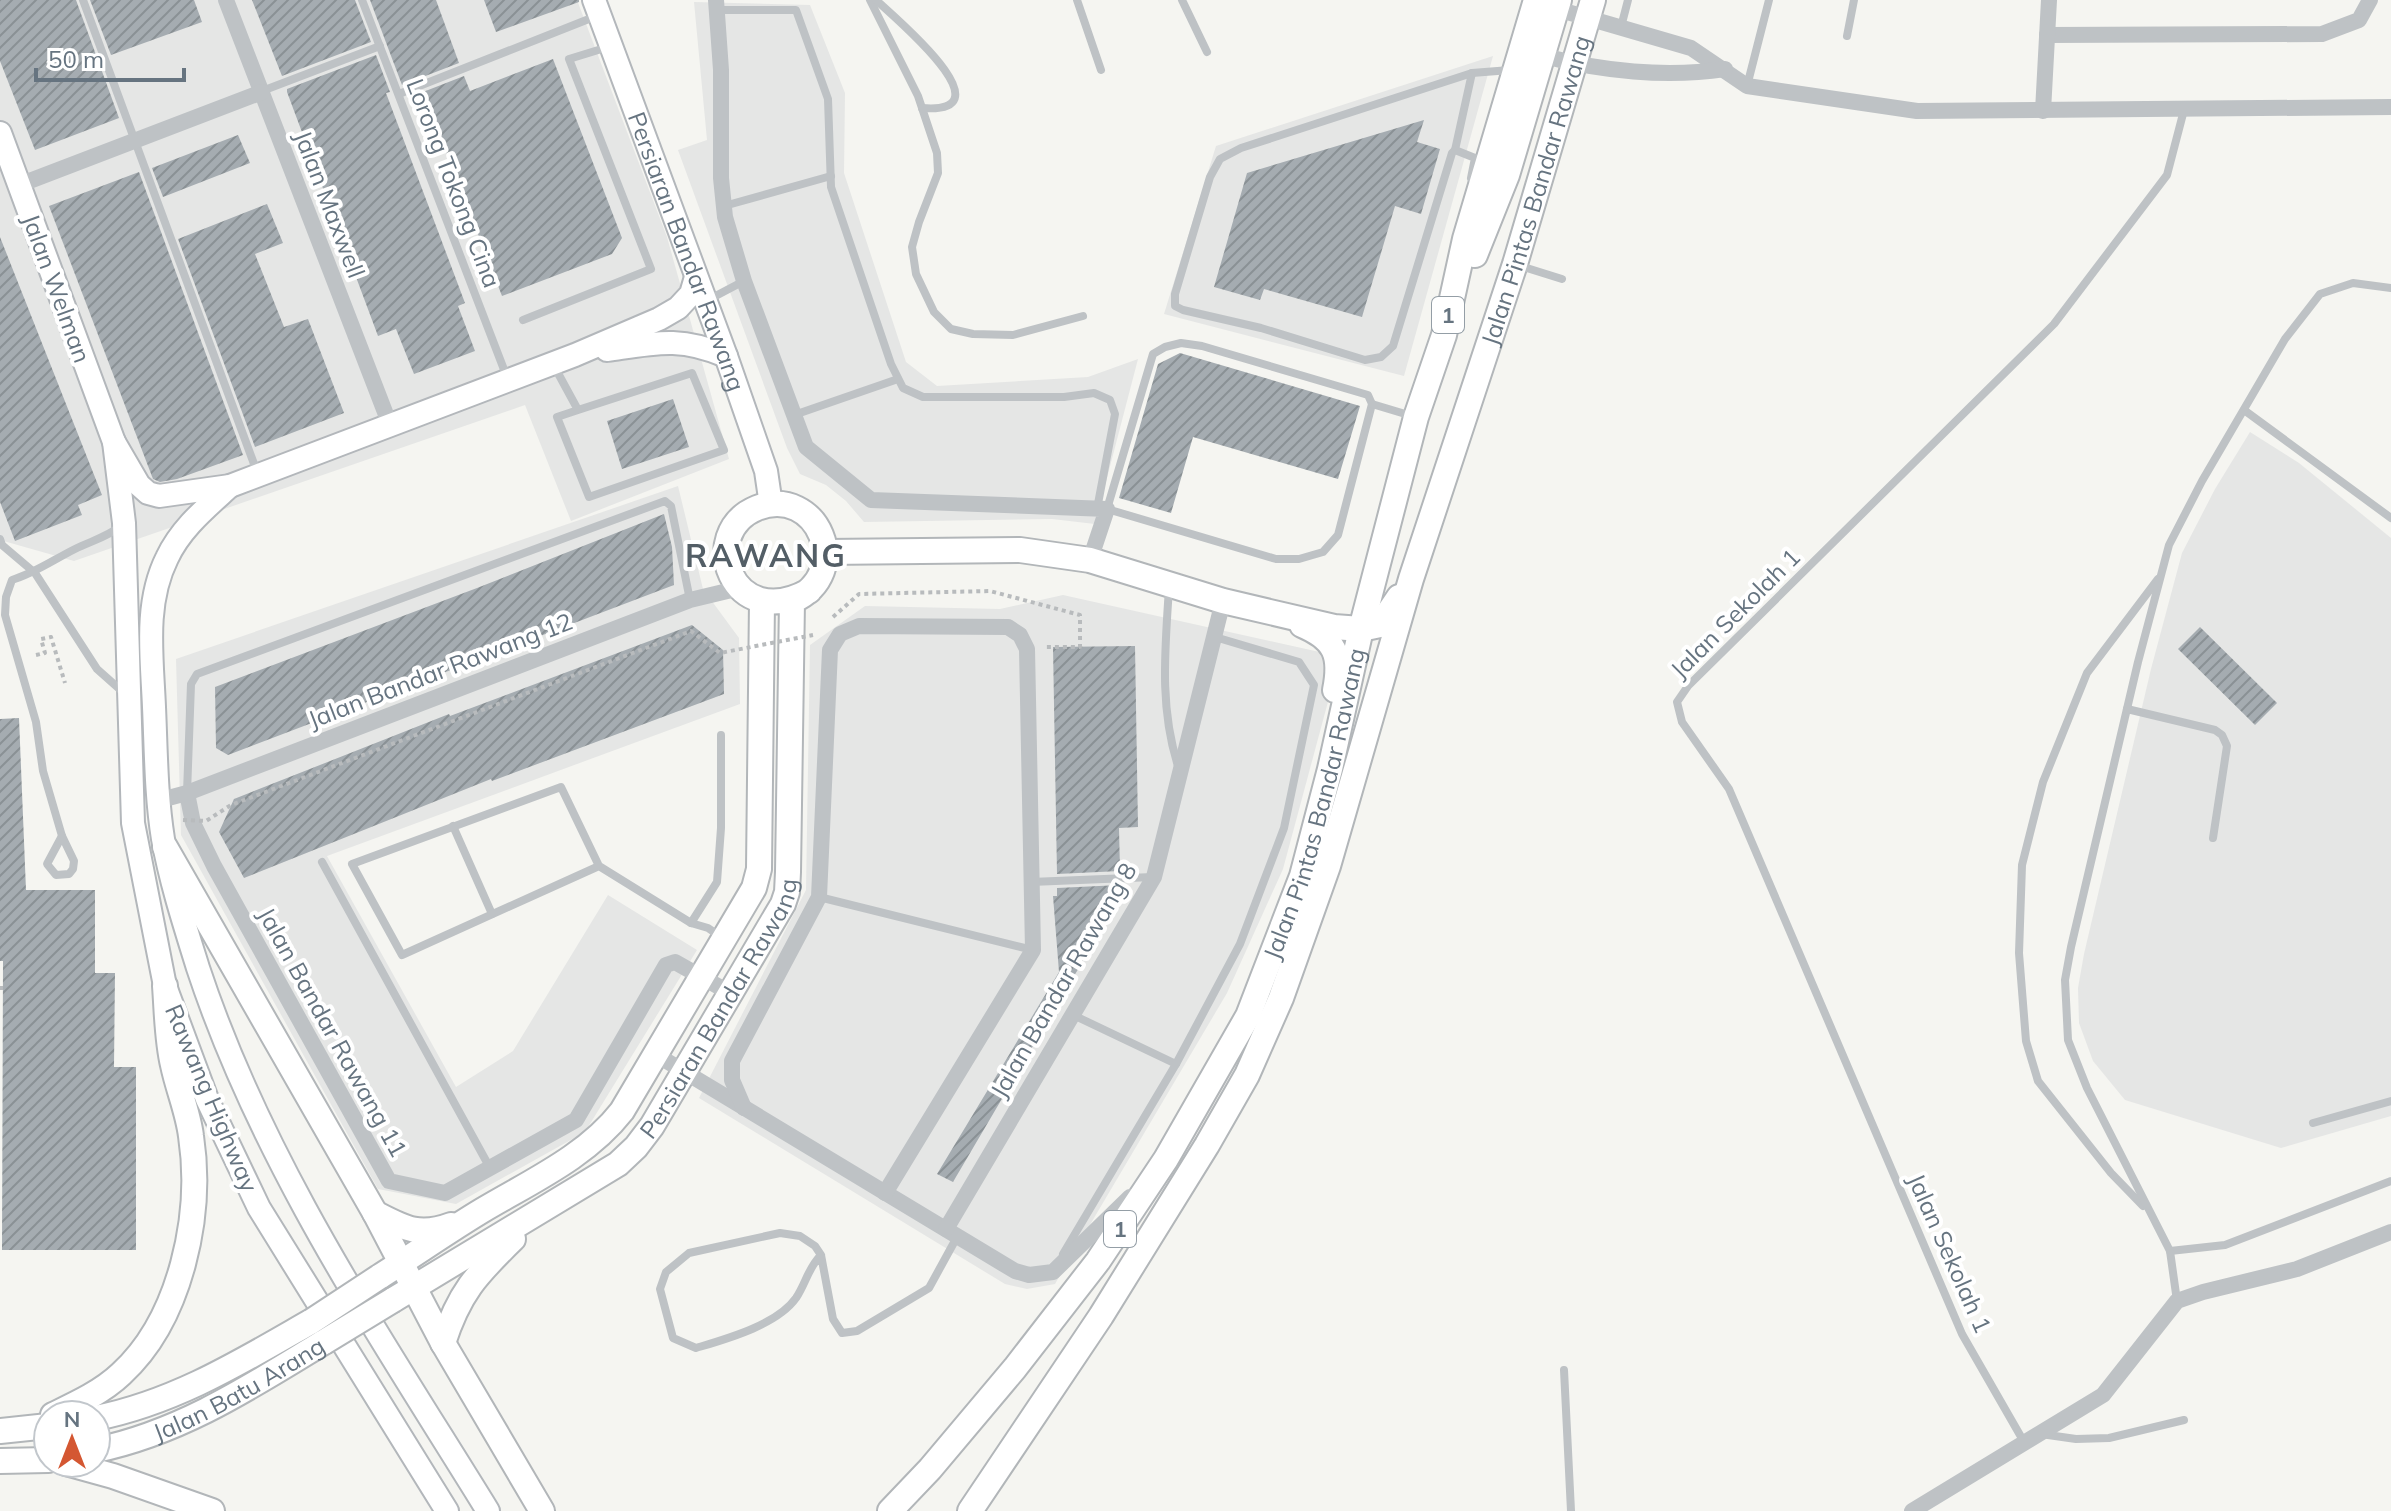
<svg xmlns="http://www.w3.org/2000/svg" width="2391" height="1511" font-family="Mulish,sans-serif">
<style>
.built{fill:#e5e6e5}
.building{fill:url(#building-hatch)}
.lines{fill:none;stroke-linecap:round;stroke-linejoin:round}
.secondary-casing{stroke:#b3b7bb;stroke-width:26}
.primary-casing{stroke:#b2b6b9;stroke-width:28}
.path{stroke:#b8bbbd;stroke-width:4;stroke-dasharray:4 4;stroke-linecap:butt}
.lane{stroke:#bec2c5;stroke-width:8}
.street{stroke:#bec2c5;stroke-width:16}
.secondary{stroke:#fff;stroke-width:22}
.primary{stroke:#fff;stroke-width:24}
.primary-bridge-casing{stroke:#b2b6b9;stroke-width:28;stroke-linecap:butt}
.path-bridge{stroke:#b8bbbd;stroke-width:4;stroke-dasharray:4 4;stroke-linecap:butt}
.primary-bridge{stroke:#fff;stroke-width:24}
.labels{text-anchor:middle;dominant-baseline:central;stroke-width:8;stroke-linejoin:round;paint-order:stroke}
.shield{fill:#fff;stroke:#949ea6;stroke-width:2}
.shield-label{font-size:22px;font-weight:bold;fill:#667480}
.street-label{font-size:24px;fill:#667480;stroke:#fff}
.district-label{font-size:32px;font-weight:bold;letter-spacing:2px;fill:#535e66;stroke:#fff}
</style>
<defs>
<pattern id="building-hatch" width="6" height="6" patternUnits="userSpaceOnUse" patternTransform="scale(2)"><rect width="6" height="6" fill="#a5acb1"/><path d="M-1 1l2-2M0 6l6-6M5 7l2-2" fill="none" stroke="#8a9195"/></pattern>
</defs>
<rect width="100%" height="100%" fill="#f5f5f1"/>
<g class="built">
<path d="M0 0H577L667 237 729 459 571 521 525 405 74 561 0 540Z"/>
<path d="M694 2 810 5 845 93 844 173 906 362 937 386 1088 377 1138 359 1095 524 1052 519 864 522 846 501 826 485 800 474 787 448 678 150 707 140Z"/>
<path d="M1493 56 1404 376 1164 314 1216 146Z"/>
<path d="M2250 432 2299 463 2391 538V1116L2281 1148 2125 1100 2093 1061 2079 1023 2078 988 2084 954 2151 669 2182 553 2215 489Z"/>
<path d="M678 486 703 589 739 638 740 704 327 856 456 1087 513 1051 608 895 697 950 585 1132 456 1204 378 1189 181 835 176 659Z"/>
<path d="M1063 595 1324 653 1329 698 1283 869 1227 993 1055 1284 1027 1289 1005 1284 699 1098 806 890 810 645 865 606 1000 609Z"/>
</g>
<g class="building">
<path d="M0 0H76L119 118 35 150 0 61Z"/>
<path d="M90 0H194L202 22 111 55Z"/>
<path d="M252 0H355L371 42 282 76Z"/>
<path d="M370 0H436L459 63 402 85Z"/>
<path d="M484 0H579V2L496 32Z"/>
<path d="M376 55 390 92 386 93 465 303 458 306 475 351 414 374 396 329 378 336 287 92V89Z"/>
<path d="M553 59 622 238 612 254 502 296 423 92 464 76 470 91Z"/>
<path d="M1424 120 1417 142 1440 149 1421 214 1395 206 1362 317 1264 289 1260 300 1214 287 1247 173Z"/>
<path d="M238 135 250 163 163 197 152 168Z"/>
<path d="M139 172 243 455 177 479 160 482 153 479 49 206Z"/>
<path d="M267 204 283 243 255 254 284 327 308 319 344 413 255 447 178 239Z"/>
<path d="M0 237 102 495 78 505 82 515 15 541 0 502Z"/>
<path d="M1180 353 1360 406 1338 479 1193 437 1171 513 1119 498 1158 364Z"/>
<path d="M673 399 689 447 622 469 607 421Z"/>
<path d="M664 514 672 547 674 585 228 755 216 748 215 687 477 588Z"/>
<path d="M692 625 723 650 724 694 492 781 491 779 244 878 219 832 234 799 449 714 450 716Z"/>
<path d="M2200 627 2277 703 2255 725 2178 649Z"/>
<path d="M1135 646 1138 827 1119 828 1120 871 1057 874 1053 647Z"/>
<path d="M19 718 26 890H95V973H115L114 1067H136V1250H2L3 961H0V719Z"/>
<path d="M1120 885 1107 920 953 1182 937 1174 1059 972 1053 896H1057V888Z"/>
</g>
<g class="lines">
<defs>
<g id="secondary">
<path id="s1" d="M594 0 726 356 766 471 771 505"/>
<path d="M0 133 114 442 139 485 148 493 159 496 230 486 575 355 659 319 678 308 691 294 696 277"/>
<path d="M607 350C655 343 680 336 726 356"/>
<path d="M114 442 124 523 133 823 165 986 207 1099 259 1208 447 1511"/>
<path d="M230 486C206 508 181 528 167 558 144 604 152 657 154 707 156 751 156 795 163 839 171 883 185 926 198 968 263 1165 380 1336 488 1511"/>
</g>
<g id="primary">
<path d="M1475 255 1507 175 1559 0"/>
<path d="M826 552 1020 550 1090 560 1223 601 1334 627 1361 629 1380 625 1399 597"/>
<path d="M1302 625C1335 639 1342 655 1335 690"/>
<path d="M165 847 375 1213 443 1343 542 1511"/>
<path d="M375 1213C404 1228 419 1237 451 1225"/>
<path d="M379 1277C414 1255 448 1231 483 1210 532 1181 587 1156 622 1111L754 888 759 869 762 601"/>
<path id="s2" d="M393 1300 618 1164 636 1147 652 1126 783 904 787 892 788 872 792 601C856 573 817 484 757 508 696 533 732 634 809 591"/>
<path d="M443 1343C459 1293 476 1275 513 1239"/>
<path d="M53 1415C76 1404 102 1392 121 1374 181 1319 203 1215 191 1136 188 1112 178 1089 173 1065 167 1040 167 1012 165 986"/>
<path d="M96 1418C176 1402 242 1361 312 1321"/>
<path d="M0 1431 48 1426"/>
<path id="s3" d="M96 1450C180 1433 252 1386 324 1342"/>
<path d="M0 1461 48 1460"/>
<path d="M66 1463 113 1476 212 1511"/>
<path id="s4" d="M890 1511 930 1469 1015 1368 1098 1261 1166 1159 1248 1016 1302 876 1330 769 1361 629 1416 417 1444 335 1465 239 1536 0"/>
<path id="s5" d="M970 1511 1101 1316 1207 1145 1247 1075 1281 998 1328 866 1411 579 1515 264 1593 0"/>
</g>
</defs>
<use href="#secondary" class="secondary-casing"/>
<use href="#primary" class="primary-casing"/>
<g class="path">
<path d="M833 617 859 594 990 591 1080 615V647H1044"/>
<path d="M36 655 45 653 41 639 51 637 65 683"/>
<path d="M0 988H3"/>
</g>
<g class="lane">
<path d="M83 0 257 472"/>
<path d="M362 0 508 380"/>
<path d="M870 0 918 96 937 153 938 173 919 222 912 247 916 274 934 312 951 329 973 334 1013 335 1083 316"/>
<path d="M876 0C893 16 1012 115 922 108"/>
<path d="M1077 0 1101 70"/>
<path d="M1182 0 1207 52"/>
<path d="M717 10H796L828 99 831 187 891 364 903 388 923 397H1064L1094 393 1110 400 1115 414 1097 509"/>
<path d="M1621 27 1628 0"/>
<path d="M1847 36 1854 0"/>
<path d="M1747 86 1769 0"/>
<path d="M262 91 380 46"/>
<path d="M399 94 599 15"/>
<path d="M1455 150 1472 73"/>
<path d="M1471 178 1475 158 1455 150 1452 153 1393 346 1381 357 1365 360 1261 328 1183 310 1175 306V294L1210 177 1220 159 1241 148 1472 73 1510 70"/>
<path d="M724 206 831 176"/>
<path d="M1517 265 1562 279"/>
<path d="M706 301 744 281"/>
<path d="M523 320 651 269 569 59 608 47"/>
<path d="M1181 343 1202 346 1368 395 1372 404 1338 535 1323 552 1299 559H1276L1107 509 1153 354 1165 347Z"/>
<path d="M553 364 578 410 557 417 589 497 724 450 692 373 578 410"/>
<path d="M1372 404 1412 416"/>
<path d="M2244 410 2391 518"/>
<path d="M794 415 898 379"/>
<path d="M0 539 2 545 35 573 97 669 124 693"/>
<path d="M1169 588C1165 650 1159 709 1179 769"/>
<path d="M2127 709 2215 730 2222 735 2227 746 2213 838"/>
<path d="M187 793 191 684 197 674 665 501 671 506 690 600"/>
<path d="M453 826 492 914"/>
<path d="M62 836 43 771 36 722 5 615 6 597 12 580C35 573 53 560 75 549 91 541 107 537 121 526"/>
<path d="M62 836 74 861 73 869 69 874 56 875 47 864Z"/>
<path d="M322 862 490 1168"/>
<path d="M599 866 561 787 352 864 402 955 599 866 691 923 708 928 721 937"/>
<path d="M1031 882 1153 877"/>
<path d="M819 897 1033 950"/>
<path d="M691 923 717 882 721 828V735"/>
<path d="M1073 1015 1176 1064"/>
<path d="M2313 1123 2391 1101"/>
<path d="M2143 1206 2111 1173 2038 1081 2026 1041 2019 953 2022 865 2043 782 2087 673 2158 579"/>
<path d="M2170 1251 2225 1245 2391 1181"/>
<path d="M1063 1254 1176 1064 1240 944 1284 828 1314 685 1299 662 1215 637"/>
<path d="M821 1255C808 1268 806 1283 796 1298 777 1325 726 1339 696 1348L673 1338 660 1289 666 1272 689 1253 780 1233 800 1236 815 1246 821 1255 833 1319 842 1333 857 1331 929 1288 957 1237"/>
<path d="M2177 1301 2170 1251 2087 1088 2068 1040 2065 980 2071 947 2138 662 2169 545 2202 481 2285 339 2320 294 2353 283 2391 288"/>
<path d="M1564 1370 1571 1511"/>
<path d="M2041 1434 2076 1439 2109 1438 2184 1420"/>
<path d="M2024 1442 1962 1334 1729 789 1682 722 1677 702 1688 686 2054 324 2167 175 2184 110"/>
</g>
<g class="street">
<path d="M226 0 390 425"/>
<path d="M716 0 721 70V178L725 217 744 281 806 447 871 500 1107 509 1090 560"/>
<path d="M1557 9 1691 48 1747 86 1917 111 2391 107"/>
<path d="M2047 35 2322 34 2359 20 2370 0"/>
<path d="M1544 56C1601 71 1666 78 1725 69"/>
<path d="M2043 111 2049 0"/>
<path d="M19 185 262 92"/>
<path d="M187 793 193 823 214 866 389 1181 445 1193 576 1120 666 965 675 962 730 993"/>
<path d="M157 801 187 793 690 600 740 588"/>
<path d="M655 1054 1015 1271 1029 1275 1053 1272 1130 1197"/>
<path d="M744 1108 732 1080V1061L819 897 830 650 840 634 859 626 1008 627 1020 635 1027 649 1033 950 885 1193"/>
<path d="M946 1229 1154 877 1223 601"/>
<path d="M1912 1511 2103 1395 2177 1301 2203 1292 2297 1269 2391 1232"/>
</g>
<use href="#secondary" class="secondary"/>
<use href="#primary" class="primary"/>
<defs>
<g id="primary-bridge">
<path d="M312 1321 379 1277"/>
<path d="M324 1342 393 1300"/>
</g>
</defs>
<use href="#primary-bridge" class="primary-bridge-casing"/>
<path class="path-bridge" d="M183 820 206 821 231 805 691 631 720 653 813 635"/>
<use href="#primary-bridge" class="primary-bridge"/>
</g>
<g class="labels">
<g class="shield">
<rect x="1432" y="297" width="32" height="36" rx="6"/>
<rect x="1104" y="1211" width="32" height="36" rx="6"/>
</g>
<g class="shield-label">
<text x="1448" y="315">1</text>
<text x="1120" y="1229">1</text>
</g>
<g class="street-label">
<text transform="translate(454 183) rotate(69)">Lorong Tokong Cina</text>
<text stroke="none"><textPath href="#s5" startOffset="1448">Jalan Pintas Bandar Rawang</textPath></text>
<text transform="translate(330 204) rotate(69)">Jalan Maxwell</text>
<text stroke="none"><textPath href="#s1" startOffset="268">Persiaran Bandar Rawang</textPath></text>
<text transform="translate(57 288) rotate(70)">Jalan Welman</text>
<text transform="translate(1735 613) rotate(-45)">Jalan Sekolah 1</text>
<text transform="translate(440 670) rotate(-21)">Jalan Bandar Rawang 12</text>
<text stroke="none"><textPath href="#s4" startOffset="836">Jalan Pintas Bandar Rawang</textPath></text>
<text transform="translate(1063 980) rotate(-60)">Jalan Bandar Rawang 8</text>
<text stroke="none"><textPath href="#s2" startOffset="450">Persiaran Bandar Rawang</textPath></text>
<text transform="translate(333 1032) rotate(61)">Jalan Bandar Rawang 11</text>
<text transform="translate(212 1098) rotate(67)">Rawang Highway</text>
<text transform="translate(1950 1253) rotate(66)">Jalan Sekolah 1</text>
<text stroke="none"><textPath href="#s3" startOffset="156">Jalan Batu Arang</textPath></text>
</g>
<g class="district-label">
<text x="766" y="555">RAWANG</text>
</g>
</g>
<g transform="translate(72 1439)"><circle r="38" fill="#ffffff" stroke="#c2c7cc" stroke-width="2"/>
<path d="M0-6L14 30L0 20L-14 30Z" fill="#d45732"/>
<text y="-12" font-size="22" font-weight="bold" text-anchor="middle" fill="#667480">N</text>
</g>
<path d="M36 68v12h148v-12" fill="none" stroke="#667480" stroke-width="4"/>
<text x="48" y="68" font-size="24" fill="#667480" stroke="#ffffff" stroke-width="6" paint-order="stroke">50 m</text>
</svg>
